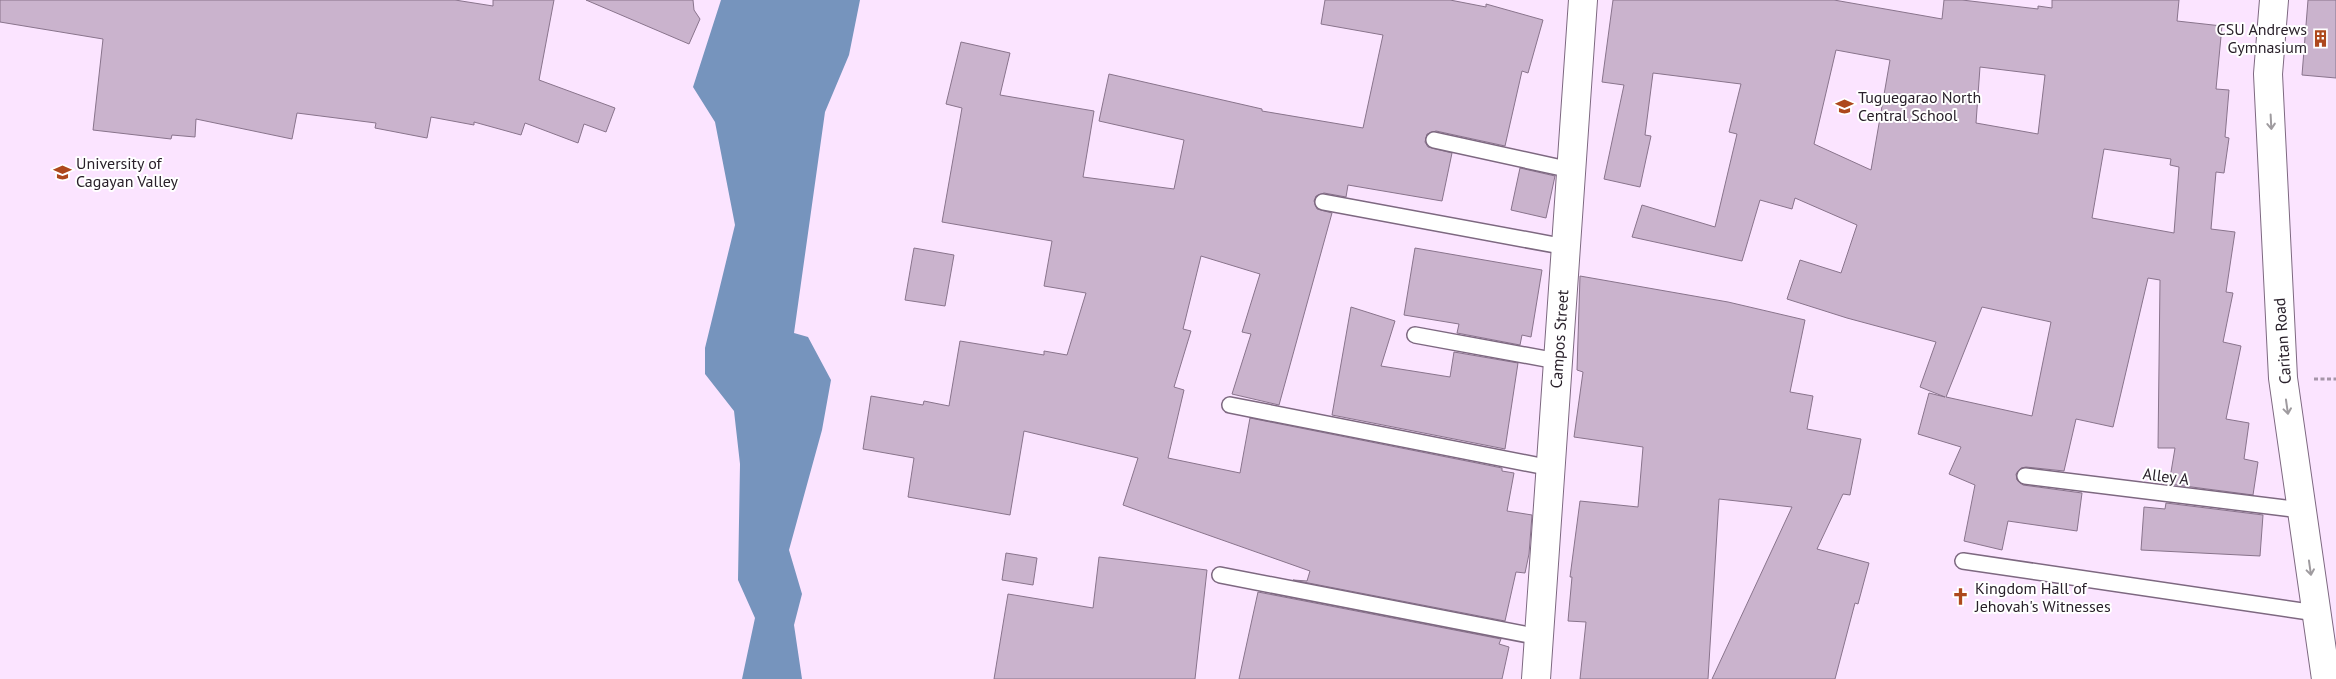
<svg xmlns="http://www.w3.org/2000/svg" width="2336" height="679" font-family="'PT Sans',sans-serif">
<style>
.water{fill:#7694bd}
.building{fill:#cab3cd;stroke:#89748c;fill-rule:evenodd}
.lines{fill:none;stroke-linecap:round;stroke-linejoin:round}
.lane-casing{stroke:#7d6880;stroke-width:18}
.secondary-casing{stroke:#7d6880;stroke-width:30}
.path{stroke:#a695a9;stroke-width:3;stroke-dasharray:4 2.5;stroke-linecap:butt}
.lane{stroke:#fff;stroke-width:15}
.secondary{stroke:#fff;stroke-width:28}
.oneway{stroke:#9f9b9f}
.labels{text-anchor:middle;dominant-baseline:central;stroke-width:4;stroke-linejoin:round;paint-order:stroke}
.poi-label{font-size:16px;fill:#29202a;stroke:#fff;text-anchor:start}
.street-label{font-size:16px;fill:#29202a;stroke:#fff}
</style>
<rect width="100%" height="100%" fill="#fbe4ff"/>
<path class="water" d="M721 0H860L849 55 825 112 794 333 808 337 831 380 822 430 789 550 802 594 794 625 802 679H742L755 618 738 580 740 464 734 411 705 374V348L735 225 715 122 693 87Z"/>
<g class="building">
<path d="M0 0H455L493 6V0H554L539 80 615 108 606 132 584 124 578 143 525 123 521 135 474 122V125L431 117 427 138 375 128 376 123 297 113 292 139 196 119 195 137 172 135 171 139 93 130 103 39 0 22Z"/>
<path d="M586 0H693L694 10 700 19 689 44Z"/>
<path d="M1325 0H1450L1486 7V4L1543 20 1528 73 1522 71 1505 146 1436 131 1427 134 1425 142 1428 147 1452 153 1442 201 1348 185 1346 197 1324 193 1316 196 1314 201 1317 209 1332 213 1279 405 1232 394 1251 334 1242 332 1260 274 1201 256 1183 329 1191 331 1174 387 1184 390 1168 458 1240 473 1250 418 1502 468V471L1514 473 1507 511 1532 515 1529 554 1525 573 1516 572 1505 621 1293 580 1307 581 1310 571 1123 505 1138 458 1024 431 1010 515 908 497 914 458 863 449 871 396 923 405 924 401 949 406 960 341 1044 355V351L1067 355 1086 293 1044 286 1052 241 942 222 962 108 946 104 961 42 1010 53 1000 95 1094 111 1083 177 1174 189 1184 140 1099 121 1109 74 1262 109V111L1363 128 1383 35 1321 24Z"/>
<path d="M1613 0H1834L1942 19 1944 0H1962L2038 9V6L2052 8V0H2179L2177 21 2222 26 2216 89 2229 90 2225 137 2229 138 2224 173 2216 172 2211 229 2235 232 2226 292 2233 293 2223 342 2241 346 2226 419 2249 423 2244 459 2258 462 2253 495 2169 484 2175 448H2158L2160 280 2148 278 2113 427 2076 419 2064 471 2026 467 2021 468 2016 474 2017 480 2023 485 2082 493 2077 531 2008 521 2002 550 1964 541 1975 485 1949 474 1961 447 1918 434 1929 393 1945 397 1920 387 1936 342 1847 318 1787 299 1800 260 1841 273 1857 225 1795 198 1792 209 1760 200 1742 261 1632 237 1642 205 1715 227 1737 134 1729 132 1741 84 1653 73 1645 135 1651 136 1640 187 1604 179 1624 85 1602 82ZM1836 50 1890 60 1871 170 1814 144ZM1980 67 2045 75 2038 134 1976 123ZM2104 149 2171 159 2170 165 2179 167 2174 233 2092 218ZM1982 307 2051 322 2032 416 1946 397Z"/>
<path d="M2308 0H2336V78L2302 75Z"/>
<path d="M1520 168 1555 176 1546 218 1511 210Z"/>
<path d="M914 248 954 255 945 306 905 300Z"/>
<path d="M1415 248 1542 270 1531 337 1522 335 1520 345 1457 333 1459 324 1404 315Z"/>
<path d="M1580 276 1728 302 1805 320 1790 392 1813 396 1807 429 1861 439 1850 495 1843 494 1817 549 1869 563 1858 604 1855 603 1835 679H1712L1792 507 1719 499 1708 679H1580L1586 622 1568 621 1572 577H1570L1580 501 1638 507 1643 447 1574 437 1583 372 1577 370Z"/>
<path d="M1351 307 1395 321 1381 366 1450 377 1454 352 1518 363 1505 449 1332 415Z"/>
<path d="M2166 503 2263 515 2260 556 2141 550 2144 507 2165 509Z"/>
<path d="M1006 553 1037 558 1033 585 1002 580Z"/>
<path d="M1099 557 1207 570 1195 679H994L1008 594 1093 608Z"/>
<path d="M1258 592 1501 639 1499 644 1509 647 1502 679H1239Z"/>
</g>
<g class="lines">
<defs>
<g id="lane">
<path d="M1434 140 1571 170"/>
<path d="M1323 202 1566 247"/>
<path d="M1415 335 1557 361"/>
<path d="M1230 405 1551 468"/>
<path d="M2025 476 2301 510"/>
<path d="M1963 561 2316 613"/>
<path d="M1220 575 1539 637"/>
</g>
<g id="secondary">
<path d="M2274 0 2268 74 2283 378 2326 679"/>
<path d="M1536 679 1583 0"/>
</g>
</defs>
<use href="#lane" class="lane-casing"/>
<use href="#secondary" class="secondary-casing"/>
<path class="path" d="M2314 379H2336"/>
<use href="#lane" class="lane"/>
<use href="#secondary" class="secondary"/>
</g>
<defs><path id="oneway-shaft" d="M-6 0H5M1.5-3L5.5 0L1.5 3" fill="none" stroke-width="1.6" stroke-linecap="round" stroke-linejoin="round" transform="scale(1.25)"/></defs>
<g class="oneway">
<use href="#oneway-shaft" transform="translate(2271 122) rotate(87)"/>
<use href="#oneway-shaft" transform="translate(2287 407) rotate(82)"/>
<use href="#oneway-shaft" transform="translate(2310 568) rotate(82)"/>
</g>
<defs>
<symbol id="building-bare" viewBox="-9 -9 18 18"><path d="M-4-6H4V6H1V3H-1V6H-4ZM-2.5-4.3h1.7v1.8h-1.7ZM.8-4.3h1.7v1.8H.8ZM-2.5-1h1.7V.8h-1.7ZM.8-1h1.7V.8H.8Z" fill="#ad481c" stroke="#fff" stroke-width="2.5" paint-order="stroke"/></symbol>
<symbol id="school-bare" viewBox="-9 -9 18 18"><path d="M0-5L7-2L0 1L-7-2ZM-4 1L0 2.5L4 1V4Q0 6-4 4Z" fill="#ad481c" stroke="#fff" stroke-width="2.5" paint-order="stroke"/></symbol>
<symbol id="university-bare" viewBox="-9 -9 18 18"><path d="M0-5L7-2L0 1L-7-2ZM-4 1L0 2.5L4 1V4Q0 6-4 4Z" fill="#ad481c" stroke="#fff" stroke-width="2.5" paint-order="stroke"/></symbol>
<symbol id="church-bare" viewBox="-9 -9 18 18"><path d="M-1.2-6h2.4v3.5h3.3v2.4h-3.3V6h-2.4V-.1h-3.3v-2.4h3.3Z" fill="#ad481c" stroke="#fff" stroke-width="2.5" paint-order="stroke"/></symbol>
</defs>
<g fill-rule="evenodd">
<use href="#building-bare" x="2308" y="26" width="25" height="25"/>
<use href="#school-bare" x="1832" y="94" width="25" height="25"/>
<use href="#university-bare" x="50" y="160" width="25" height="25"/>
<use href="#church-bare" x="1948" y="584" width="25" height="25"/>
</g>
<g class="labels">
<g class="poi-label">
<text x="2307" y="29" text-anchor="end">CSU Andrews<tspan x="2307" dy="18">Gymnasium</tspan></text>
<text x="1858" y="97">Tuguegarao North<tspan x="1858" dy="18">Central School</tspan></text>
<text x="76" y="163">University of<tspan x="76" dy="18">Cagayan Valley</tspan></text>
<text x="1975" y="588">Kingdom Hall of<tspan x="1975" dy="18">Jehovah's Witnesses</tspan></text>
</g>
<g class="street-label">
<text transform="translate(1559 339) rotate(-86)">Campos Street</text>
<text transform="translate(2282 341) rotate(-94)">Caritan Road</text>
<text transform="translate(2166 476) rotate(7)">Alley A</text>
</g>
</g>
</svg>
